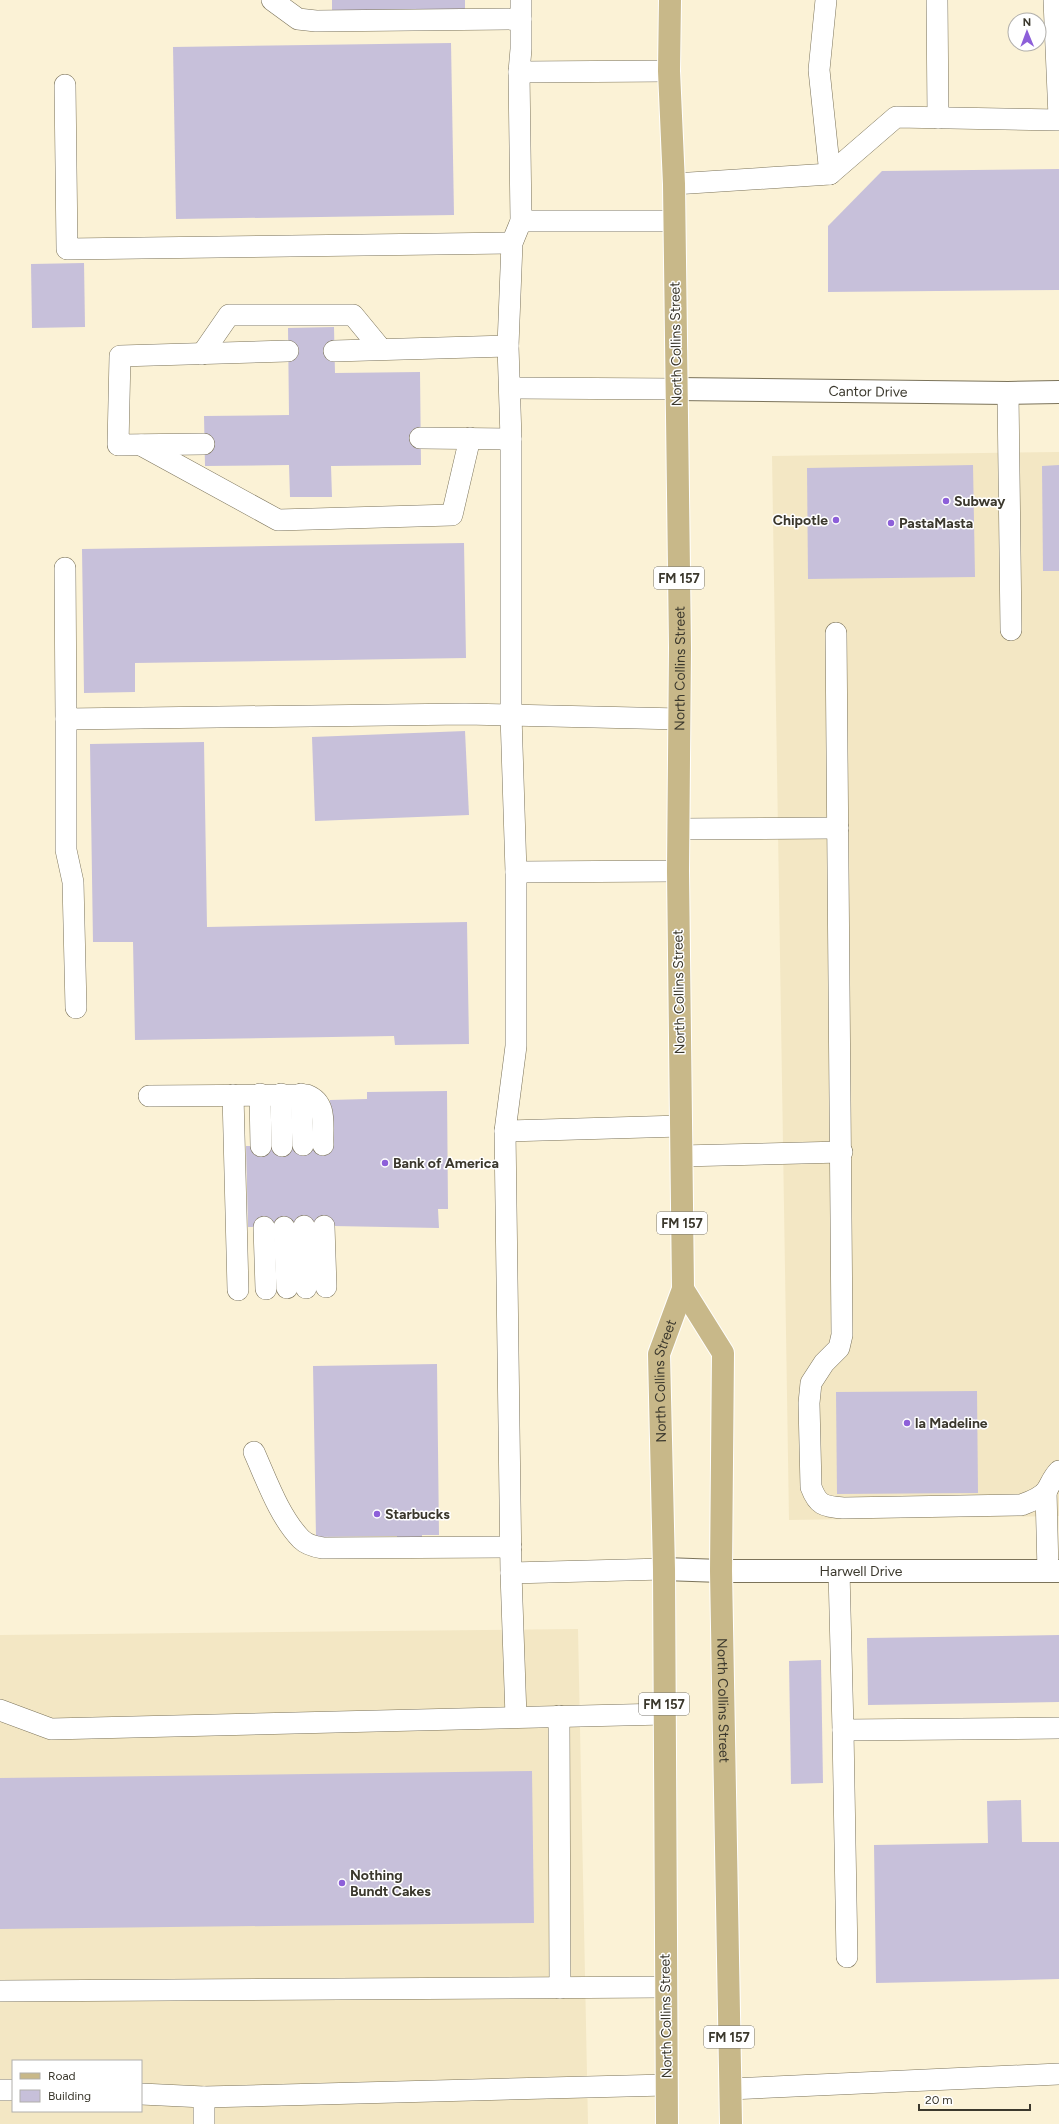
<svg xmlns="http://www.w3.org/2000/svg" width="1059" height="2124" font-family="Figtree,sans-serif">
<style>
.built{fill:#f3e7c4;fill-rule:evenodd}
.building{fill:#c7c0da}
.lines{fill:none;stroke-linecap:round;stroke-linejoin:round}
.lane-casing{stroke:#7b735a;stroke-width:22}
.street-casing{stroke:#7b735a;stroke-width:24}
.secondary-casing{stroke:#7b735a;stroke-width:24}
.primary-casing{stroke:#fff;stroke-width:24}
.lane{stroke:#fff;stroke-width:21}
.street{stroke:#fff;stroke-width:22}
.secondary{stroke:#fff;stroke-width:22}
.primary{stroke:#c8b889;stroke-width:22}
.poi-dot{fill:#8d5fd9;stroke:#fff;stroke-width:1.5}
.labels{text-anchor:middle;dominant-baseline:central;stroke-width:3;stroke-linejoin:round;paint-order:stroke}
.shield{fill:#fff;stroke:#76746c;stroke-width:1}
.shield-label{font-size:13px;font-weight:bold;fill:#3b382d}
.street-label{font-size:14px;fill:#3b382d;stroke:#fff}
.poi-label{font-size:14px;font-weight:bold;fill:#3b382d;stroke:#fff;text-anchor:start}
</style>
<rect width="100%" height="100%" fill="#fbf2d6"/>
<g class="built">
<path d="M1059 452V1516L789 1520 772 456Z"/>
<path d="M578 1629 588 2124H0V1635ZM13 2061H141V2111H13Z"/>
</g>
<g class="building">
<path d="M332 0H465V10L332 13Z"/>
<path d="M451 43 454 215 176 219 173 47Z"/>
<path d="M1059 169V290L828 292V226L882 171Z"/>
<path d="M84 263 85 327 32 328 31 264Z"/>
<path d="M334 327 335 373 420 372 421 465 331 466 332 497H290L289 465 205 466 204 416 289 415 288 328Z"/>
<path d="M973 465 975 577 808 579 807 468Z"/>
<path d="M1059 465V571H1043L1042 466Z"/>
<path d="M464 543 466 658 135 663V692L84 693 82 549Z"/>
<path d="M465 731 469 815 315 821 312 737Z"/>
<path d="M204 742 207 927 467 922 469 1044 395 1045 394 1036 135 1040 133 942H93L90 744Z"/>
<path d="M447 1091 448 1209H438L439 1228 333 1226 248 1227 246 1146 333 1145 331 1136 330 1100 367 1099V1092Z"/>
<path d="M437 1364 439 1535H422V1540H397V1536L316 1537 313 1366Z"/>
<path d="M977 1391 978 1493 837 1494 836 1392Z"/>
<path d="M1059 1635V1702L868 1705 867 1638Z"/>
<path d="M821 1660 823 1783 791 1784 789 1661Z"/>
<path d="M532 1771 534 1923 0 1929V1778Z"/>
<path d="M1021 1800 1022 1842H1059V1979L876 1983 874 1845 988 1843 987 1801Z"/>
</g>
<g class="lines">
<defs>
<g id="lane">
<path d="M272 0 298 19 316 21 521 19"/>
<path d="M826 0 819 70 830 174"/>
<path d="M937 0 938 118"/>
<path d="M1054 0 1059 117"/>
<path d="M519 72 669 71"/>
<path d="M65 85 67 249 512 243"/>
<path d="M674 184 830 174 896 117 1059 120"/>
<path d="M521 221H674"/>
<path d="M334 351 508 346"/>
<path d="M202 354 229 315H353L381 349"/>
<path d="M510 388 677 389"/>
<path d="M1008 393 1011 630"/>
<path d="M420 438 511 439"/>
<path d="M204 444 118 445 120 356 288 351"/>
<path d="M141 445 278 520 452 515 470 438"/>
<path d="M65 568 66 719 465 714 680 719"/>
<path d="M836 633 842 1335 839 1348 824 1363 811 1383 809 1403 811 1487C818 1506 824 1506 843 1508L1021 1505C1029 1502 1041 1498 1047 1490 1051 1483 1053 1477 1059 1471"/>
<path d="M66 719V850L73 882 76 1008"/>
<path d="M679 829 838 828"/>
<path d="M516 872 678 871"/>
<path d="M260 1094 261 1146"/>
<path d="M281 1094 282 1146"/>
<path d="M301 1094 303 1145"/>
<path d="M233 1095 238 1290"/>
<path d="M149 1096 307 1095C328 1103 322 1126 323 1145"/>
<path d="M505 1131 681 1126"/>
<path d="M681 1156 842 1152"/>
<path d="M304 1226 306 1288"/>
<path d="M324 1226 326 1287"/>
<path d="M264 1227 266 1289"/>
<path d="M284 1227 287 1288"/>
<path d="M254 1452C267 1481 279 1516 301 1539 307 1545 316 1547 323 1548L511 1547"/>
<path d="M1046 1491 1048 1571"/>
<path d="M839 1571 843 1730 1059 1728"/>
<path d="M511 1573 664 1569"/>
<path d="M0 1710 51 1729 665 1714"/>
<path d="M559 1716 560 1988"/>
<path d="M516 1717 511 1573 505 1131 516 1046V872L511 715V439L508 346 512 243 521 221 519 72 521 49V0"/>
<path d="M843 1730 847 1957"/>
<path d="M0 1991 665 1987"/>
<path d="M730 2089 1059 2074"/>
<path d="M0 2090H13"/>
<path d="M141 2094 204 2097 666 2085"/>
<path d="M204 2097V2124"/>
</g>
<g id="street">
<path id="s1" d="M664 1569 721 1571H1059"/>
</g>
<g id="secondary">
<path id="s2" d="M677 389 1008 393 1059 392"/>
</g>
<g id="primary">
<path id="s3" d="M683 1289 723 1353 721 1571 731 2124"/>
<path id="s4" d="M667 2124 664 1569 659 1354 683 1289 678 871 680 648 674 184 669 71 670 0"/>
</g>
</defs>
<use href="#lane" class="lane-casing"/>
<use href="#street" class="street-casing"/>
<use href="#secondary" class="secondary-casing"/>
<use href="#primary" class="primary-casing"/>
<use href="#lane" class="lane"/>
<use href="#street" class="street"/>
<use href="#secondary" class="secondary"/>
<use href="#primary" class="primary"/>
</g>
<g class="poi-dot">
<circle cx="946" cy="501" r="4"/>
<circle cx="836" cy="520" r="4"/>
<circle cx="891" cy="523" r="4"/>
<circle cx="385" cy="1163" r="4"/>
<circle cx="907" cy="1423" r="4"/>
<circle cx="377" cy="1514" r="4"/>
<circle cx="342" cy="1883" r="4"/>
</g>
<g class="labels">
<g class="shield">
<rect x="654" y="567" width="50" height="22" rx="3"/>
<rect x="657" y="1212" width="50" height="22" rx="3"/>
<rect x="639" y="1693" width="50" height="22" rx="3"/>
<rect x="704" y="2026" width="50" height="22" rx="3"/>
</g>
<g class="shield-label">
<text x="679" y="578">FM 157</text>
<text x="682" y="1223">FM 157</text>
<text x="664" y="1704">FM 157</text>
<text x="729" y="2037">FM 157</text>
</g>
<g class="street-label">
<text transform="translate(676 344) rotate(-91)">North Collins Street</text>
<text stroke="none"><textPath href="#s2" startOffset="191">Cantor Drive</textPath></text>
<text stroke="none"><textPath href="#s4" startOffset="1460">North Collins Street</textPath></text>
<text transform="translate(679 992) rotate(-91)">North Collins Street</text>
<text stroke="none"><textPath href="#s4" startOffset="744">North Collins Street</textPath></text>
<text stroke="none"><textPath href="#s1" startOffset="197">Harwell Drive</textPath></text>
<text stroke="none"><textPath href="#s3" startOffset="423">North Collins Street</textPath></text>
<text transform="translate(666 2016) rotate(-91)">North Collins Street</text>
</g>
<g class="poi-label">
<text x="954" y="501">Subway</text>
<text x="828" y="520" text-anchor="end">Chipotle</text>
<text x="899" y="523">PastaMasta</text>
<text x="393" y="1163">Bank of America</text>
<text x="915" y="1423">la Madeline</text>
<text x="385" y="1514">Starbucks</text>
<text x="350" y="1875">Nothing<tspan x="350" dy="16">Bundt Cakes</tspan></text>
</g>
</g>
<rect x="12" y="2060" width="130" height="52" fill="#ffffff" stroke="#b1afab"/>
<rect x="20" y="2073" width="20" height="6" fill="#c8b889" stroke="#b1afab"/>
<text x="48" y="2080" font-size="12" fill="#3b382d">Road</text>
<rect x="20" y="2090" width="20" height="12" fill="#c7c0da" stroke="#b1afab"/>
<text x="48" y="2100" font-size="12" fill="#3b382d">Building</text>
<g transform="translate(1027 32) rotate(359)"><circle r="19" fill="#ffffff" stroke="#b1afab"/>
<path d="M0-3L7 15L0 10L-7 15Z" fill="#8d5fd9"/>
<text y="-6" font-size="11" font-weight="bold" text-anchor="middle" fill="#3b382d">N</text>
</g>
<path d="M919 2104v6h111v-6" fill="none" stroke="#3b382d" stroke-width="2"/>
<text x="925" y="2104" font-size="12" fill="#3b382d" stroke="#ffffff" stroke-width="3" paint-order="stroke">20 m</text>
</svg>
